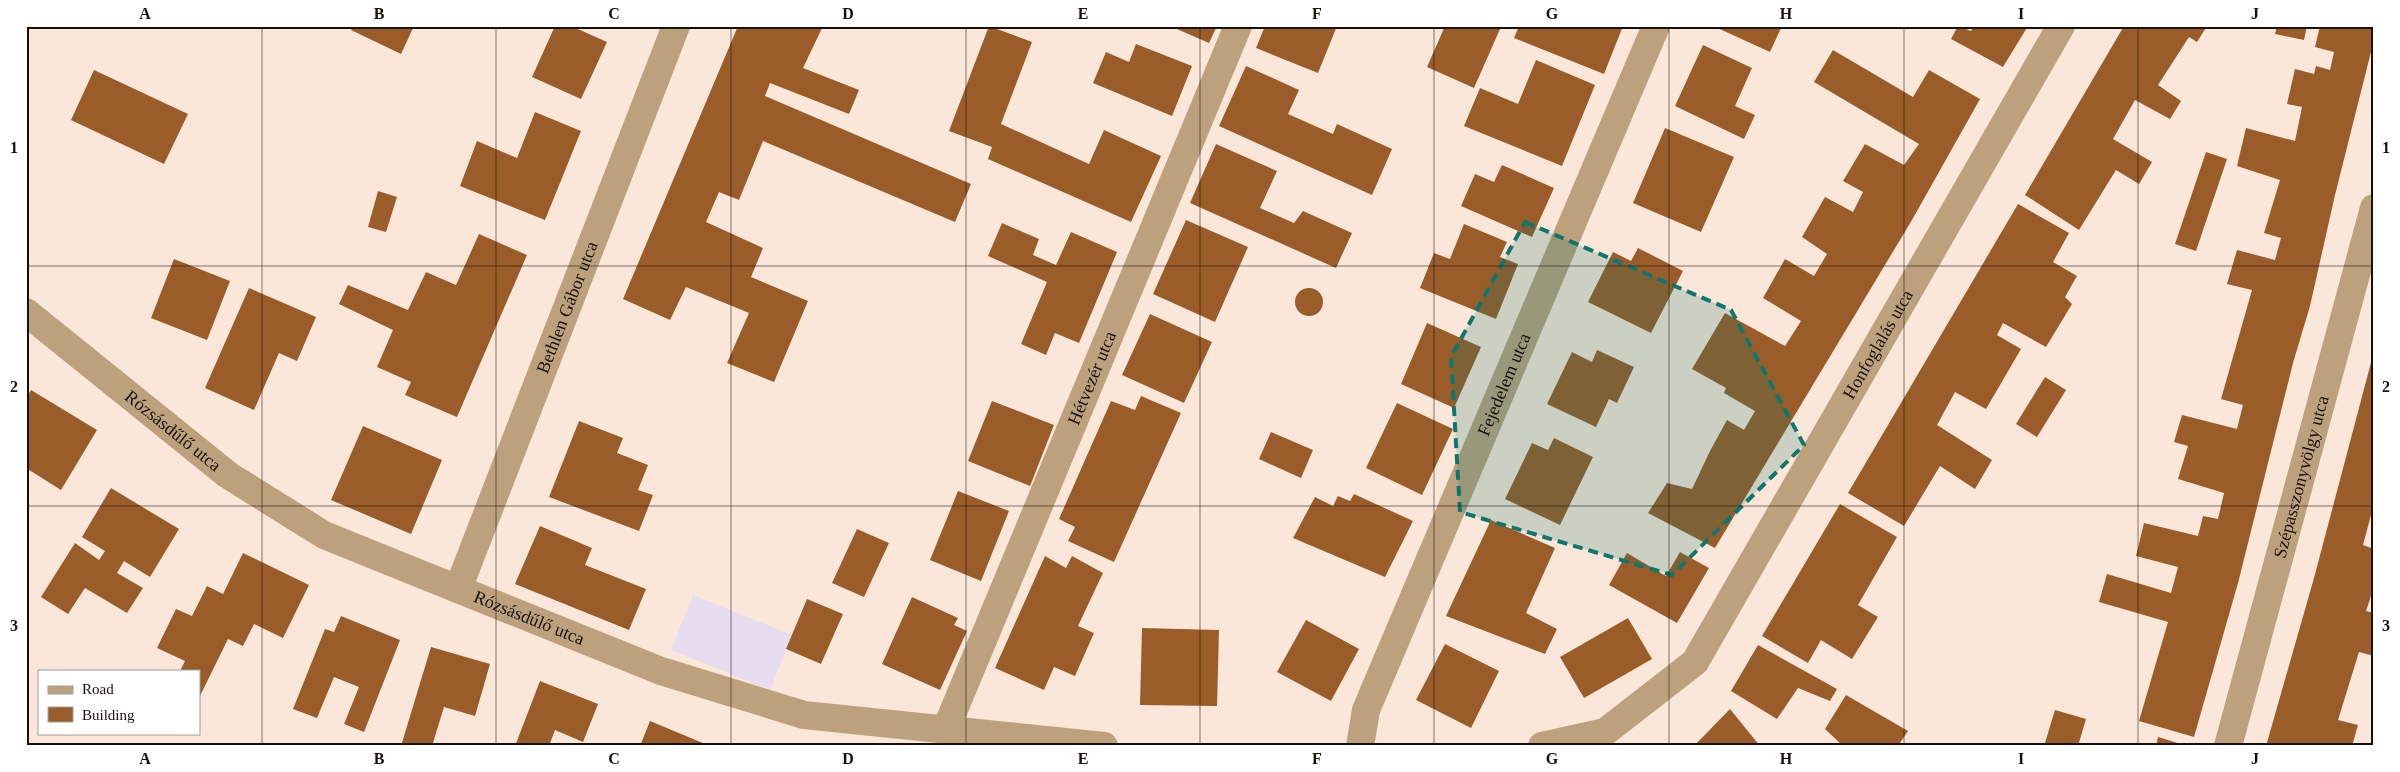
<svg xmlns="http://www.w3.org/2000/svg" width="2400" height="772" font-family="'Times New Roman',serif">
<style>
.industrial{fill:#e8dcf0}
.building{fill:#9a5d29}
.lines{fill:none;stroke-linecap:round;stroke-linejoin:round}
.minor{stroke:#bda17d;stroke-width:28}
.marked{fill:#0f766e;fill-opacity:0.2;stroke:#0f766e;stroke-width:4;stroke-dasharray:10 6;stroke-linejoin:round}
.grid{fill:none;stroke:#17110c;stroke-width:1;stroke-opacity:0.55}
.labels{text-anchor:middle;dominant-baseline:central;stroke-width:4.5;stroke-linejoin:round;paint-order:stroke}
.street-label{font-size:18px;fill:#17110c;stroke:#fff}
.neatline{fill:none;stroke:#17110c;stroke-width:2}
.grid-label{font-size:16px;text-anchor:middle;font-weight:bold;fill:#17110c}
</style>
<rect width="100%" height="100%" fill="#fbe7d9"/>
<path class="industrial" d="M693 595 792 635 770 690 671 650Z"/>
<g class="building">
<path d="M352 26H414L401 54 351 30Z"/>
<path d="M555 26H571L607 42 581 99 532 77Z"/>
<path d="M738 26H823L803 68 859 90 849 114 770 83 765 96 971 184 955 222 763 141 739 200 719 192 706 222 763 248 751 277 808 301 774 382 727 363 749 313 686 287 670 320 623 299Z"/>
<path d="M989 26 1032 42 1001 124 1089 164 1104 130 1161 156 1131 222 988 159 992 147 949 131Z"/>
<path d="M1170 26H1217L1209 43Z"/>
<path d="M1265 26H1337L1318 73 1256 48Z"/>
<path d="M1445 26H1494L1500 29 1474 88 1427 67Z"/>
<path d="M1519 26H1556L1563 29 1564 26H1623L1604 74 1514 38Z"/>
<path d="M1713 26H1782L1770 52Z"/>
<path d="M1958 26 1971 31 1974 26H2028L2003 67 1951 39Z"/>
<path d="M2124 26H2207L2197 42 2189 37 2158 85 2181 101 2170 119 2135 100 2113 139 2152 162 2139 184 2116 170 2079 230 2025 195Z"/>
<path d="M2277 26H2307L2304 40 2275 34Z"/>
<path d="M2320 26H2374V40L2335 195 2310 306 2293 363 2238 583 2194 737 2139 721 2168 622 2099 602 2107 574 2171 593 2178 567 2136 556 2144 523 2198 536 2203 516 2218 519 2224 493 2178 479 2188 446 2174 442 2182 415 2237 429 2243 405 2221 399 2252 290 2227 284 2237 250 2275 260 2281 238 2264 233 2280 180 2237 166 2246 128 2295 141 2302 107 2287 104 2295 69 2314 74 2316 66 2330 70 2334 52 2315 47Z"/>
<path d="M1136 44 1192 66 1172 116 1093 83 1106 52 1129 62Z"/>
<path d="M1703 45 1752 68 1735 106 1755 115 1744 139 1675 106Z"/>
<path d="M1833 50 1913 97 1929 70 1980 99 1912 220 1715 548 1648 513 1667 483 1692 489 1710 451 1727 420 1744 430 1755 411 1724 393 1726 388 1692 369 1725 313 1785 346 1801 321 1763 298 1785 259 1814 276 1827 254 1802 237 1825 197 1853 212 1863 192 1843 181 1865 144 1904 165 1919 144 1814 82Z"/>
<path d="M1536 60 1595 85 1562 166 1464 126 1480 88 1518 104Z"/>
<path d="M1246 66 1299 90 1288 114 1333 134 1337 124 1392 149 1372 195 1219 126Z"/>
<path d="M94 70 188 114 164 164 71 120Z"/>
<path d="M535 112 581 131 545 220 460 186 477 141 517 158Z"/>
<path d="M1665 128 1734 157 1701 232 1633 203Z"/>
<path d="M1216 144 1277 171 1260 208 1294 223 1303 211 1352 233 1336 268 1190 203Z"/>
<path d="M2206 152 2227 159 2196 251 2175 244Z"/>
<path d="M1502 165 1554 188 1532 237 1461 206 1475 174 1494 182Z"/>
<path d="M378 191 397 197 386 232 368 227Z"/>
<path d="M2018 204 2069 233 2053 262 2077 276 2065 297 2072 304 2046 347 2003 323 1997 335 2021 349 1986 409 1955 392 1937 425 1992 460 1975 489 1940 466 1904 526 1848 493Z"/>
<path d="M1186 220 1248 247 1215 322 1153 294Z"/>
<path d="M1002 223 1039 239 1033 255 1056 265 1071 232 1117 252 1079 343 1055 333 1046 355 1021 344 1047 282 988 256Z"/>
<path d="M1464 224 1507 242 1500 257 1518 264 1496 319 1420 288 1434 253 1450 259Z"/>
<path d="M479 234 527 255 457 417 405 395 411 382 377 367 393 330 339 304 348 285 408 310 426 272 456 285Z"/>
<path d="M1638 248 1683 271 1651 333 1588 302 1613 252 1631 261Z"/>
<path d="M174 259 230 281 207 340 151 318Z"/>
<circle cx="1309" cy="302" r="14"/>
<path d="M249 288 316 317 297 361 279 353 254 410 205 388Z"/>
<path d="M1150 314 1212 342 1184 403 1122 375Z"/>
<path d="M1427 323 1481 347 1454 408 1401 384Z"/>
<path d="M1597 350 1634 367 1617 403 1609 399 1596 427 1547 404 1572 352 1592 362Z"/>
<path d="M2373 355 2374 516 2371 515 2363 545 2374 549V587L2366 611 2374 613V656L2359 652 2338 720 2358 725 2352 746H2266L2314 578Z"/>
<path d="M2045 377 2066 390 2037 437 2016 424Z"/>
<path d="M31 390 97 430 61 490 26 468V399Z"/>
<path d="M1141 396 1181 413 1114 562 1068 541 1075 527 1059 519 1111 401 1135 410Z"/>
<path d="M992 401 1054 425 1030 486 968 461Z"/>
<path d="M1397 403 1453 429 1422 495 1366 468Z"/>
<path d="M579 421 623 438 617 453 648 465 638 490 653 495 639 531 549 497Z"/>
<path d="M363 426 442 460 411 534 331 500Z"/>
<path d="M1271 432 1313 450 1301 478 1259 459Z"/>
<path d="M1554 438 1593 457 1560 525 1505 499 1532 443 1548 450Z"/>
<path d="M111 488 179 529 150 577 124 561 117 573 143 588 127 613 85 588 68 614 41 597 75 543 99 560 105 551 82 537Z"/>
<path d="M958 491 1009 511 981 581 930 560Z"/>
<path d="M1354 494 1413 521 1385 577 1293 538 1315 497 1333 506 1338 496 1350 501Z"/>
<path d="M1840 504 1897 537 1858 605 1878 617 1852 659 1821 640 1808 663 1762 636Z"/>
<path d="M1491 520 1555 548 1526 613 1557 629 1545 654 1446 616Z"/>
<path d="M540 526 592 548 585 565 646 589 629 630 515 584Z"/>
<path d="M857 529 889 543 864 597 832 583Z"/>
<path d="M1680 552 1709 568 1677 623 1609 585 1627 553 1666 576Z"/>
<path d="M243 553 309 585 283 638 254 624 243 646 228 639 199 698V671H180L185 661 157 648 176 609 192 616 207 586 223 594Z"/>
<path d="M1045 556 1066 568 1072 556 1103 573 1078 626 1094 633 1075 676 1054 667 1044 690 995 668Z"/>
<path d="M912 597 958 618 954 625 967 631 940 690 882 664Z"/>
<path d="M807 599 843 614 821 664 786 649Z"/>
<path d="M341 616 400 640 364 732 344 724 359 687 334 677 317 718 293 709 325 629 334 632Z"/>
<path d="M1628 618 1652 659 1584 698 1560 657Z"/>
<path d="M1306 620 1359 649 1331 701 1277 672Z"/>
<path d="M1142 628 1219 630 1217 706 1140 705Z"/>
<path d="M1445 644 1499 671 1471 728 1416 700Z"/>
<path d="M1758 645 1837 689 1830 701 1798 688 1777 719 1731 691Z"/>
<path d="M431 647 490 664 475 716 444 707 432 746H401Z"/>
<path d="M540 681 598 704 583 742 555 730 549 746H515Z"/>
<path d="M1846 695 1908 731 1898 746H1843L1825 729Z"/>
<path d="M1730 709 1760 746H1694Z"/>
<path d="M2055 710 2086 719 2078 746H2044Z"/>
<path d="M650 721 710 746H640Z"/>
<path d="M2158 737 2184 745V746H2156Z"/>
</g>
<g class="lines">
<g class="minor">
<path id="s1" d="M26 312 228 475 324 535 661 671 804 715 1104 746"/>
<path id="s2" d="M458 589 676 26"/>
<path id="s3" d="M946 729 1238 26"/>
<path id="s4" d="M1360 746 1366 710 1656 26"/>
<path id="s5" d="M1542 746 1605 732 1695 662 2061 26"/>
<path id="s6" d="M2228 746 2374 208"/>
</g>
</g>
<path class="marked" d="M1525 222 1731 310 1804 445 1672 575 1460 512 1451 357Z"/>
<path class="grid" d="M262 26V746M496 26V746M731 26V746M966 26V746M1200 26V746M1434 26V746M1669 26V746M1904 26V746M2138 26V746M26 266H2374M26 506H2374"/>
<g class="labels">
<g class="street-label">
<text stroke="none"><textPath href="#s2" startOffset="302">Bethlen Gábor utca</textPath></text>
<text stroke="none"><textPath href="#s5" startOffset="545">Honfoglalás utca</textPath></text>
<text stroke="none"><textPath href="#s3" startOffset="380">Hétvezér utca</textPath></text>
<text stroke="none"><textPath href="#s4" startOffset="390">Fejedelem utca</textPath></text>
<text stroke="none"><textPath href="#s1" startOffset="189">Rózsásdűlő utca</textPath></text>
<text stroke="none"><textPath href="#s6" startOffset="279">Szépasszonyvölgy utca</textPath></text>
<text stroke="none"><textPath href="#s1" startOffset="594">Rózsásdűlő utca</textPath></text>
</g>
</g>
<rect width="2400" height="772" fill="none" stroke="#ffffff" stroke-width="55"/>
<rect x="38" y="670" width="162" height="65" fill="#ffffff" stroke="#a2a09e"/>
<rect x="48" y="686" width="25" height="8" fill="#bda17d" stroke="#a2a09e"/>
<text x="82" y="694" font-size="15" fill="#17110c">Road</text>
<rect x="48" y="707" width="25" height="15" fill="#9a5d29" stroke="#a2a09e"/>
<text x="82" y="720" font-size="15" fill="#17110c">Building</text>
<rect x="28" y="28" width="2344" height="716" class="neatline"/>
<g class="grid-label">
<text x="145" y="19">A</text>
<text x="379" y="19">B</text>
<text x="614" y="19">C</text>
<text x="848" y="19">D</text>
<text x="1083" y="19">E</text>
<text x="1317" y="19">F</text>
<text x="1552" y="19">G</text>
<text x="1786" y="19">H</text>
<text x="2021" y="19">I</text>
<text x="2255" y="19">J</text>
<text x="14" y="153">1</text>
<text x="2386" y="153">1</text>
<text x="14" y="392">2</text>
<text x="2386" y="392">2</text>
<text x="14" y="631">3</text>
<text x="2386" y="631">3</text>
<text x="145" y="764">A</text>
<text x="379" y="764">B</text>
<text x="614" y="764">C</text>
<text x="848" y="764">D</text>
<text x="1083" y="764">E</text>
<text x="1317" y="764">F</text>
<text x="1552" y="764">G</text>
<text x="1786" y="764">H</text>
<text x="2021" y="764">I</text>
<text x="2255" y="764">J</text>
</g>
</svg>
